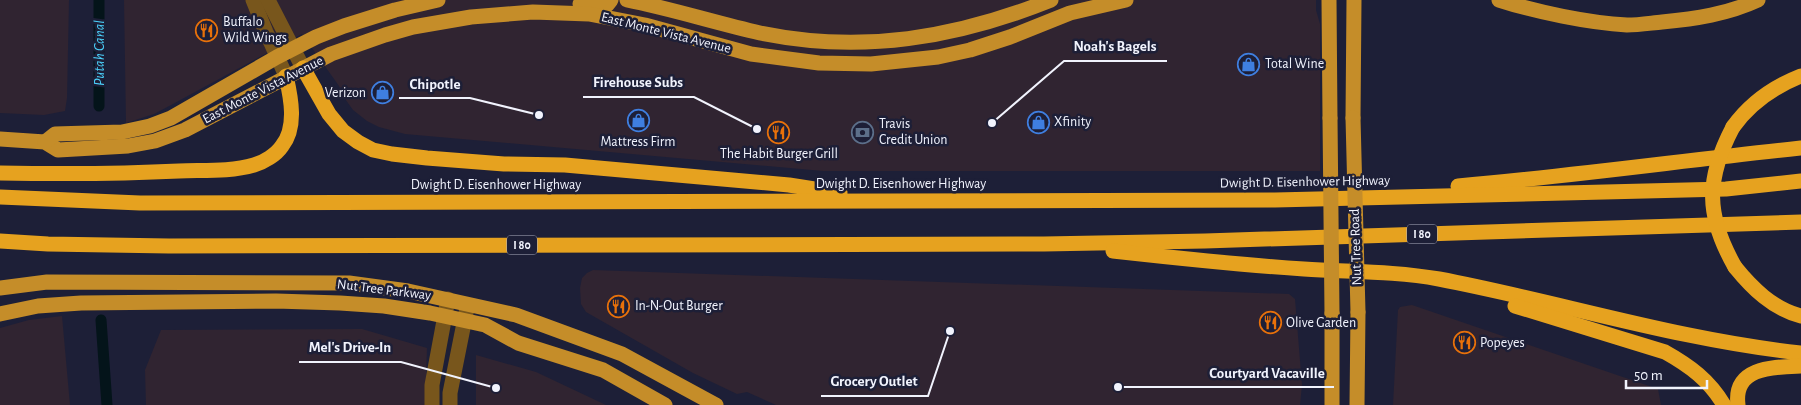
<svg xmlns="http://www.w3.org/2000/svg" width="1801" height="405" font-family="'Alegreya Sans',sans-serif">
<style>
.commercial{fill:#302431}
.lines{fill:none;stroke-linecap:round;stroke-linejoin:round}
.canal{stroke:#04141a;stroke-width:11}
.minor{stroke:#78561c;stroke-width:15}
.major{stroke:#c58d29;stroke-width:15}
.highway{stroke:#e6a21f;stroke-width:15}
.major-bridge{stroke:#c58d29;stroke-width:15}
.highway-bridge{stroke:#e6a21f;stroke-width:15}
.labels{text-anchor:middle;dominant-baseline:central;stroke-width:5;stroke-linejoin:round;paint-order:stroke}
.shield{fill:#1d1f37;stroke:#b1b3c2;stroke-width:1}
.shield-label{font-size:12px;font-weight:bold;fill:#f1f3fd}
.poi-label{font-size:14px;fill:#f1f3fd;stroke:#1d1f37;text-anchor:start}
.street-label{font-size:14px;fill:#f1f3fd;stroke:#1d1f37}
.water-label{font-size:15px;font-style:italic;fill:#4bd1fb;stroke:#1d1f37}
.leader{fill:none;stroke:#f1f3fd;stroke-width:2}
.callout-dot{fill:#f1f3fd;stroke:#1d1f37;stroke-width:2}
.callout-label{font-size:15px;text-anchor:middle;font-weight:bold;fill:#f1f3fd;stroke:#1d1f37;stroke-width:5;stroke-linejoin:round;paint-order:stroke}
</style>
<rect width="100%" height="100%" fill="#1d1f37"/>
<g class="commercial">
<path d="M0 0H69L67 98 65 111 44 115 0 113Z"/>
<path d="M124 0H1316V10L1320 24V171H823L405 134 379 127 367 121 353 110 343 96 339 86 302 34 171 105 154 114 126 123Z"/>
<path d="M593 270 1289 294 1295 299 1302 385 1300 405H776L747 392 737 394 693 373 586 312 581 304 580 288 582 278 587 273Z"/>
<path d="M1412 305 1658 389 1661 405H1393L1398 310 1400 307Z"/>
<path d="M62 316 70 405H0V328L29 320Z"/>
<path d="M362 329 427 348 425 405H146L145 370 161 330Z"/>
<path d="M476 355 536 372 606 405H476Z"/>
</g>
<g class="lines">
<g class="canal">
<path d="M99 0V106"/>
<path d="M101 320 107 405"/>
</g>
<g class="minor">
<path d="M253 0 266 32 286 76"/>
<path d="M268 0 303 68"/>
<path d="M432 405V385L448 299"/>
<path d="M450 405V393L467 308"/>
</g>
<g class="major">
<path d="M627 0C672 9 716 23 760 33 862 54 956 38 1051 0"/>
<path d="M1329 0 1330 118"/>
<path d="M1499 0C1536 12 1589 23 1627 25 1639 25 1651 23 1662 22 1695 19 1728 14 1758 0"/>
<path d="M580 4 604 5H607L611 0"/>
<path d="M1353 118 1354 0"/>
<path d="M0 139 45 142 58 150 128 146 155 141 185 130 331 54 385 35 413 27 471 17 533 12 589 14 645 25 751 54 819 63 871 64 938 57 970 50 1010 37 1070 13 1126 0"/>
<path d="M45 142 55 134 122 132 150 126 171 118 277 57 316 37 344 26 395 10 438 0"/>
<path d="M0 288 47 282 349 283 408 291 516 315 622 354 716 405"/>
<path d="M1332 313V405"/>
<path d="M0 314 38 306 81 303 276 301 340 303 384 306 430 313 485 325 518 343 603 370 665 405"/>
<path d="M1357 405 1358 312"/>
</g>
<g class="highway">
<path d="M303 68 329 114 343 131 358 142 373 150 392 154 427 158 504 164 565 165 789 185 840 193"/>
<path d="M1733 127C1751 102 1773 87 1801 76"/>
<path d="M0 173C60 174 119 174 179 171 203 170 230 172 254 165 264 162 276 155 282 146 297 127 291 98 286 76"/>
<path d="M1458 186C1573 176 1687 160 1801 148"/>
<path d="M0 197 140 203 1275 200 1726 189 1801 181"/>
<path d="M0 241 48 244 169 246 1044 244 1205 241 1801 222"/>
<path d="M1113 251C1176 258 1240 265 1304 269 1349 272 1394 271 1439 279 1560 302 1678 340 1801 353"/>
<path d="M1735 267C1752 288 1773 309 1801 316"/>
<path d="M1515 306 1665 352C1690 366 1709 380 1724 405"/>
<path d="M1738 405C1733 366 1775 367 1801 366"/>
</g>
<g class="major-bridge">
<path d="M1330 118 1332 313"/>
<path d="M1353 118 1358 312"/>
</g>
<path class="highway-bridge" d="M1733 127C1705 180 1706 216 1735 267"/>
</g>
<defs>
<symbol id="restaurant-ring" viewBox="-11 -11 22 22"><circle r="9.5" fill="#1d1f37" stroke="#e8710a" stroke-width="1.5"/><path d="M-5-6h1v4h1v-4h1v4h1v-4h1v5L-1.5 .5V6h-2V.5L-5-1ZM5-6V6H3V1.5H1.5Q1.5-4 5-6Z" fill="#e8710a"/></symbol>
<symbol id="shop-ring" viewBox="-11 -11 22 22"><circle r="9.5" fill="#1d1f37" stroke="#3f7fe0" stroke-width="1.5"/><path d="M-5-2.5h2.3a2.7 3.5 0 0 1 5.4 0H5L5.5 6h-11ZM-1.5-2.5h3a1.5 2.3 0 0 0-3 0Z" fill="#3f7fe0"/></symbol>
<symbol id="bank-ring" viewBox="-11 -11 22 22"><circle r="9.5" fill="#1d1f37" stroke="#5c6f8a" stroke-width="1.5"/><path d="M-6-4H6V4H-6ZM0-2.3a2.3 2.3 0 1 0 0 4.6a2.3 2.3 0 1 0 0-4.6Z" fill="#5c6f8a"/></symbol>
</defs>
<g fill-rule="evenodd">
<use href="#restaurant-ring" x="194" y="18" width="25" height="25"/>
<use href="#shop-ring" x="1236" y="52" width="25" height="25"/>
<use href="#shop-ring" x="370" y="80" width="25" height="25"/>
<use href="#shop-ring" x="626" y="108" width="25" height="25"/>
<use href="#shop-ring" x="1026" y="110" width="25" height="25"/>
<use href="#restaurant-ring" x="766" y="120" width="25" height="25"/>
<use href="#bank-ring" x="850" y="120" width="25" height="25"/>
<use href="#restaurant-ring" x="606" y="294" width="25" height="25"/>
<use href="#restaurant-ring" x="1258" y="310" width="25" height="25"/>
<use href="#restaurant-ring" x="1452" y="330" width="25" height="25"/>
</g>
<g class="labels">
<g class="shield">
<rect x="1407" y="224.5" width="30" height="19" rx="4"/>
<rect x="507" y="235.5" width="30" height="19" rx="4"/>
</g>
<g class="shield-label">
<text x="1422" y="234">I 80</text>
<text x="522" y="245">I 80</text>
</g>
<g class="poi-label">
<text x="223" y="22">Buffalo<tspan x="223" dy="16">Wild Wings</tspan></text>
<text x="1265" y="64">Total Wine</text>
<text x="366" y="93" text-anchor="end">Verizon</text>
<text x="1054" y="122">Xfinity</text>
<text x="879" y="124">Travis<tspan x="879" dy="16">Credit Union</tspan></text>
<text x="638" y="142" text-anchor="middle">Mattress Firm</text>
<text x="779" y="154" text-anchor="middle">The Habit Burger Grill</text>
<text x="635" y="306">In-N-Out Burger</text>
<text x="1286" y="323">Olive Garden</text>
<text x="1480" y="343">Popeyes</text>
</g>
<g class="street-label">
<text transform="translate(666 33) rotate(14)">East Monte Vista Avenue</text>
<text transform="translate(263 90) rotate(-27)">East Monte Vista Avenue</text>
<text transform="translate(1305 182) rotate(-1)">Dwight D. Eisenhower Highway</text>
<text x="901" y="184">Dwight D. Eisenhower Highway</text>
<text x="496" y="185">Dwight D. Eisenhower Highway</text>
<text transform="translate(1356 247) rotate(-92)">Nut Tree Road</text>
<text transform="translate(384 290) rotate(7)">Nut Tree Parkway</text>
</g>
<g class="water-label">
<text transform="translate(99 53) rotate(-90)">Putah Canal</text>
</g>
</g>
<path class="leader" d="M992 123L1064 61H1167M757 129L694 97H583M539 115L470 98H399M496 388L401 362H299M1118 387L1199 387H1334M950 331L928 396H821"/>
<g class="callout-dot">
<circle cx="992" cy="123" r="5"/>
<circle cx="757" cy="129" r="5"/>
<circle cx="539" cy="115" r="5"/>
<circle cx="496" cy="388" r="5"/>
<circle cx="1118" cy="387" r="5"/>
<circle cx="950" cy="331" r="5"/>
</g>
<g class="callout-label">
<text x="1115" y="51">Noah's Bagels</text>
<text x="638" y="87">Firehouse Subs</text>
<text x="435" y="89">Chipotle</text>
<text x="350" y="352">Mel's Drive-In</text>
<text x="1267" y="378">Courtyard Vacaville</text>
<text x="874" y="386">Grocery Outlet</text>
</g>
<path d="M1626 380v8h81v-8" fill="none" stroke="#f1f3fd" stroke-width="2.5"/>
<text x="1634" y="380" font-size="15" fill="#f1f3fd" stroke="#1d1f37" stroke-width="4" paint-order="stroke">50 m</text>
</svg>
